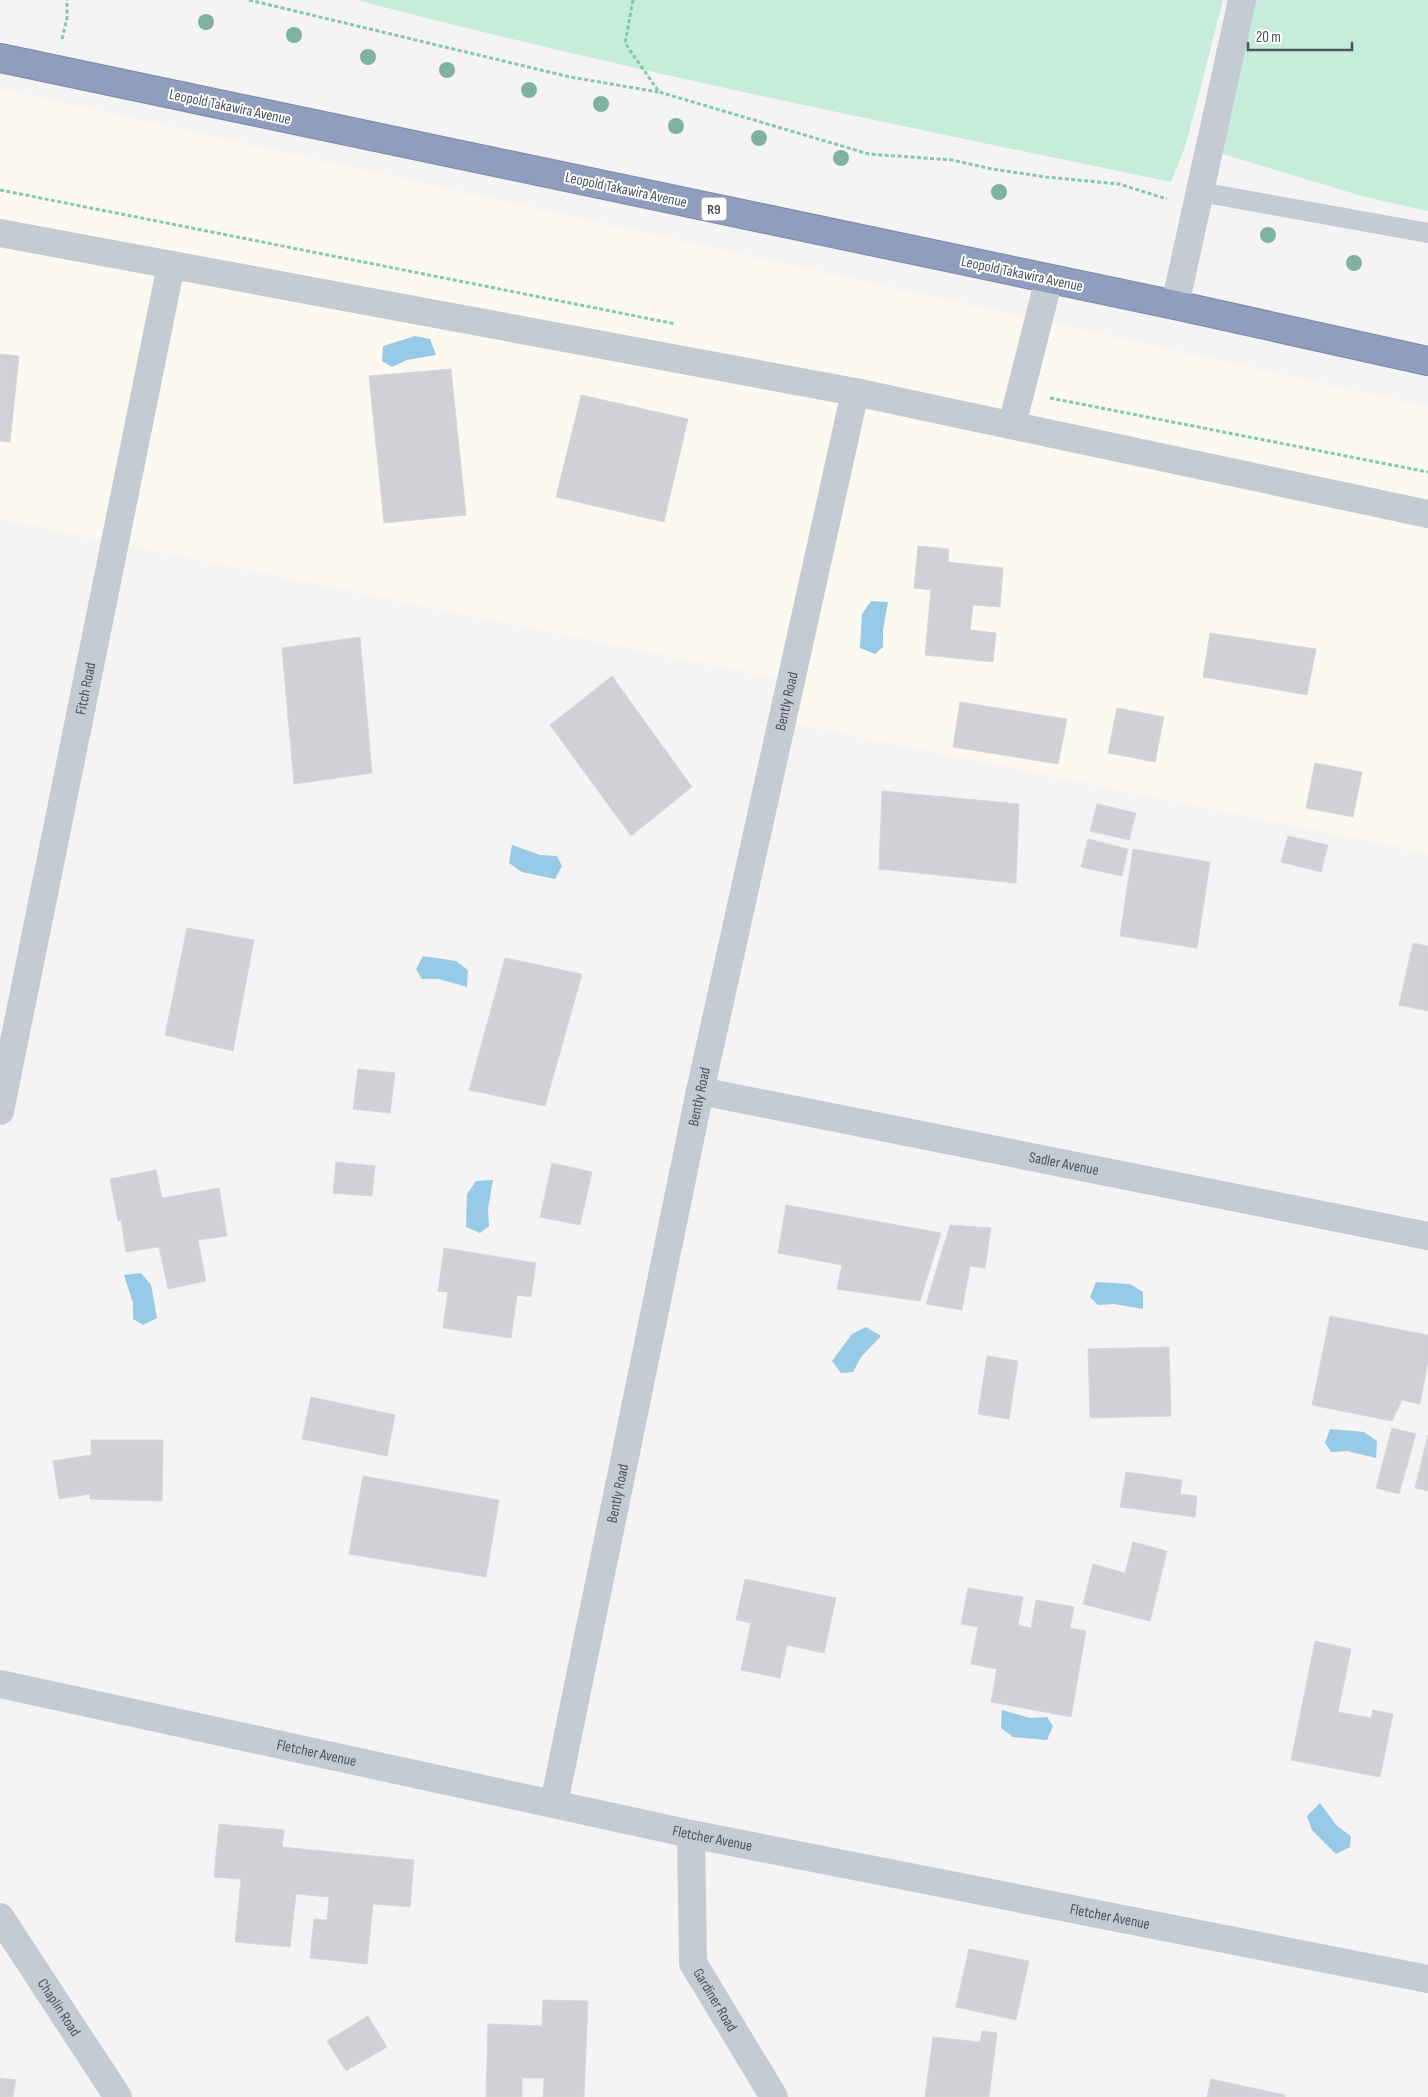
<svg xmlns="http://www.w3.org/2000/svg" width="1428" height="2097" font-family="'Sofia Sans Condensed',sans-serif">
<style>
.commercial{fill:#fcfaf0}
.green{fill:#c6eddb}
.water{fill:#97cae6}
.building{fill:#d0d1d6;stroke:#d7d8dd}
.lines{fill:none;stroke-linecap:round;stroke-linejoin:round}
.highway-casing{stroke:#7a89a8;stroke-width:30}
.path{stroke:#81c9b0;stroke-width:3;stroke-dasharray:4 2.5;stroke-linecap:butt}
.lane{stroke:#c5cbd3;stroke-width:20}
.street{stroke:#c5cbd3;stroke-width:28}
.highway{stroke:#8f9ebc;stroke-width:28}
.tree{fill:#80b2a0}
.labels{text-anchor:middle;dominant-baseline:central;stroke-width:4;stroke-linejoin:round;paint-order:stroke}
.shield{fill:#fff;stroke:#82878f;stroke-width:1}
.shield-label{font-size:14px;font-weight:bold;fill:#4c535f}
.street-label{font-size:15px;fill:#4c535f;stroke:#fff}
</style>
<rect width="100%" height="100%" fill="#f5f3f3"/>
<path class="commercial" d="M0 89 1428 407V853L786 722 794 682 0 519Z"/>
<g class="green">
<path d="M357 0H1223L1186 144 1171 182C899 125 626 71 357 0Z"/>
<path d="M1252 0H1428V211L1365 197 1216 152Z"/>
</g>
<g class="water">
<path d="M415 336 430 339 436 355 407 360 392 367 382 361 383 346Z"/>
<path d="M871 601 888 602 883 630V647L875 654 860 648 862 614Z"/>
<path d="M512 845 540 855 557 856 562 866 555 879 522 872 509 863Z"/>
<path d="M423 956 456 961 468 970 467 987 439 979H422L416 969Z"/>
<path d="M493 1180 488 1209 489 1226 480 1233 466 1227 467 1194 476 1181Z"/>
<path d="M141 1273 151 1285 157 1318 143 1325 133 1319V1303L124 1275Z"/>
<path d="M1096 1282 1130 1284 1143 1292V1309L1114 1304 1098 1305 1090 1297Z"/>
<path d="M866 1327 881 1336 861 1357 853 1372 841 1373 832 1361 852 1334Z"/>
<path d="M1330 1429 1364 1432 1377 1441 1376 1458 1347 1451 1331 1452 1325 1443Z"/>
<path d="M1002 1710 1030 1718 1047 1717 1053 1726 1047 1740 1013 1737 1001 1728Z"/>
<path d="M1320 1803 1337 1826 1351 1836 1350 1847 1336 1854 1312 1830 1307 1816Z"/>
</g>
<g class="building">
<path d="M0 354 19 356 10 442 0 441Z"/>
<path d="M451 369 466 515 384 523 369 376Z"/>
<path d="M581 395 688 419 664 522 556 497Z"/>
<path d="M918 546 949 549 948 562 1003 568 1000 607 973 605 970 630 996 633 993 662 925 655 931 590 914 588Z"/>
<path d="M1210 633 1316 649 1307 695 1203 677Z"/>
<path d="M360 637 372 773 294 784 282 648Z"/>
<path d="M612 676 692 787 631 836 550 725Z"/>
<path d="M960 702 1067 719 1058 764 953 747Z"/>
<path d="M1117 708 1164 717 1155 762 1108 753Z"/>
<path d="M1315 763 1362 772 1353 817 1306 808Z"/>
<path d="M882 791 1019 804 1016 883 879 869Z"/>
<path d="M1097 804 1136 813 1129 840 1090 831Z"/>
<path d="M1288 836 1328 845 1321 872 1281 862Z"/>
<path d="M1088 839 1128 849 1122 876 1081 867Z"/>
<path d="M1133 849 1210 862 1197 948 1120 936Z"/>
<path d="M187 928 254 940 233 1051 165 1035Z"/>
<path d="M1413 943 1428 946V1011L1399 1005Z"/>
<path d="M505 958 582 974 545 1106 469 1090Z"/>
<path d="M358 1069 395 1073 390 1113 353 1109Z"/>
<path d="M336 1162 375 1166 372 1196 333 1193Z"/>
<path d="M552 1163 592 1172 580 1225 540 1217Z"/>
<path d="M156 1170 162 1198 219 1188 227 1236 198 1240 206 1281 168 1289 159 1247 126 1252 121 1220 118 1221 110 1179Z"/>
<path d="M786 1205 941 1233 920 1301 837 1289 842 1265 778 1253Z"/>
<path d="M950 1225 991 1228 985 1268 970 1266 962 1310 926 1304Z"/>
<path d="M444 1248 536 1263 531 1297 517 1295 511 1338 443 1328 448 1292 438 1291Z"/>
<path d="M1330 1316 1428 1335V1361L1420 1404 1402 1400 1392 1421 1312 1405Z"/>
<path d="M1169 1347 1171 1416 1090 1418 1088 1349Z"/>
<path d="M987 1356 1018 1361 1009 1419 978 1414Z"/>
<path d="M311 1397 395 1415 387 1456 302 1439Z"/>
<path d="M1392 1428 1416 1434 1399 1494 1376 1488Z"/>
<path d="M1428 1435V1491L1415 1488Z"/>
<path d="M91 1440H163L162 1501 90 1499V1494L59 1499 53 1461 91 1455Z"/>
<path d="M1126 1472 1182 1480 1180 1494 1197 1496 1195 1517 1120 1507Z"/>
<path d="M363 1476 499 1500 486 1577 349 1554Z"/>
<path d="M1133 1542 1167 1551 1150 1621 1083 1604 1093 1564 1125 1573Z"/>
<path d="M745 1579 836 1598 824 1653 787 1645 780 1678 741 1670 751 1623 736 1620Z"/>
<path d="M968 1588 1023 1597 1018 1625 1031 1628 1036 1600 1074 1607 1070 1628 1086 1631 1071 1717 991 1702 997 1669 971 1664 978 1627 961 1624Z"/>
<path d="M1315 1641 1351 1649 1338 1712 1371 1718 1373 1710 1393 1714 1380 1777 1291 1760Z"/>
<path d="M219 1824 284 1830 282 1847 414 1860 410 1907 373 1904 367 1964 310 1958 314 1919 327 1920 329 1897 296 1894 290 1947 235 1942 241 1879 214 1877Z"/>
<path d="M969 1949 1029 1961 1016 2020 956 2007Z"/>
<path d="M543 2000 588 2001 584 2097H543L544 2078H522V2097H486L488 2024 542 2026Z"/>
<path d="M368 2016 387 2047 346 2071 327 2041Z"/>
<path d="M982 2031 997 2033 989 2097H925L933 2037 980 2042Z"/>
<path d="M0 2078 16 2080 13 2097H0Z"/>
<path d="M1211 2079 1285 2095V2097H1207Z"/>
</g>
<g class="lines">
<defs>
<path id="highway" d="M0 58 1175 305 1428 361"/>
</defs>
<use href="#highway" class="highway-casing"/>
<g class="path">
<path d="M249 0 570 77 658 92"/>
<path d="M633 0 625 43 659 92 869 154 952 160 992 169 1046 177 1119 184 1167 199"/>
<path d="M62 39 67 18V0"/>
<path d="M0 190 676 324"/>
<path d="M1050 398 1428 472"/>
</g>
<path class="lane" d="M1200 192 1428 233"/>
<g class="street">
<path d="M0 233 855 392 1428 514"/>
<path d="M1175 305 1242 0"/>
<path d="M1012 425 1049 279"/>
<path id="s1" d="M700 1091 1428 1236"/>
<path id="s2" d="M0 1111 171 265"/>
<path id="s3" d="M0 1684 691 1834 1428 1979"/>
<path id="s4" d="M554 1803 700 1091 855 392"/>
<path id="s5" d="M691 1834 693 1963 774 2097"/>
<path id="s6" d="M0 1917 118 2097"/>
</g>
<use href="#highway" class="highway"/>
</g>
<g class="tree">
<circle cx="206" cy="22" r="8"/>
<circle cx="294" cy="35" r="8"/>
<circle cx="368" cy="57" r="8"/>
<circle cx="447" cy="70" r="8"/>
<circle cx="529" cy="90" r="8"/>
<circle cx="601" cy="104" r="8"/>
<circle cx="676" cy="126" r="8"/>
<circle cx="759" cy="138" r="8"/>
<circle cx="841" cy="158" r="8"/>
<circle cx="999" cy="192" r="8"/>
<circle cx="1268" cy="235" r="8"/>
<circle cx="1354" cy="263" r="8"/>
</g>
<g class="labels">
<rect class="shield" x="701.5" y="197.5" width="25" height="23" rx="4"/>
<g class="shield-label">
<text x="714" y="209">R9</text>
</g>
<g class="street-label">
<text transform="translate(230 107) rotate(12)">Leopold Takawira Avenue</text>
<text transform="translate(626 190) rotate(12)">Leopold Takawira Avenue</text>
<text transform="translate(1022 274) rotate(12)">Leopold Takawira Avenue</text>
<text stroke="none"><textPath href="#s2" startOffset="431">Fitch Road</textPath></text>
<text stroke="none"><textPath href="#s4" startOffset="1126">Bently Road</textPath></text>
<text stroke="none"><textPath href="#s4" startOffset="721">Bently Road</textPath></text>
<text stroke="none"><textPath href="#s1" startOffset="371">Sadler Avenue</textPath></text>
<text stroke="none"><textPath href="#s4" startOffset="316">Bently Road</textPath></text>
<text stroke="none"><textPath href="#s3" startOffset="324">Fletcher Avenue</textPath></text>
<text stroke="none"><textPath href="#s3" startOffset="729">Fletcher Avenue</textPath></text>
<text stroke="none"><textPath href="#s3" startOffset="1134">Fletcher Avenue</textPath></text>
<text stroke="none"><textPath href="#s5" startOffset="172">Gardiner Road</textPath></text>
<text stroke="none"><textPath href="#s6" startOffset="108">Chaplin Road</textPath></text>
</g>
</g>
<path d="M1248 42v8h104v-8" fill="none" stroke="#4c535f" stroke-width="2.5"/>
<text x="1256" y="42" font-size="15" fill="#4c535f" stroke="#ffffff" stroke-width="4" paint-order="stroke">20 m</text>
</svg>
